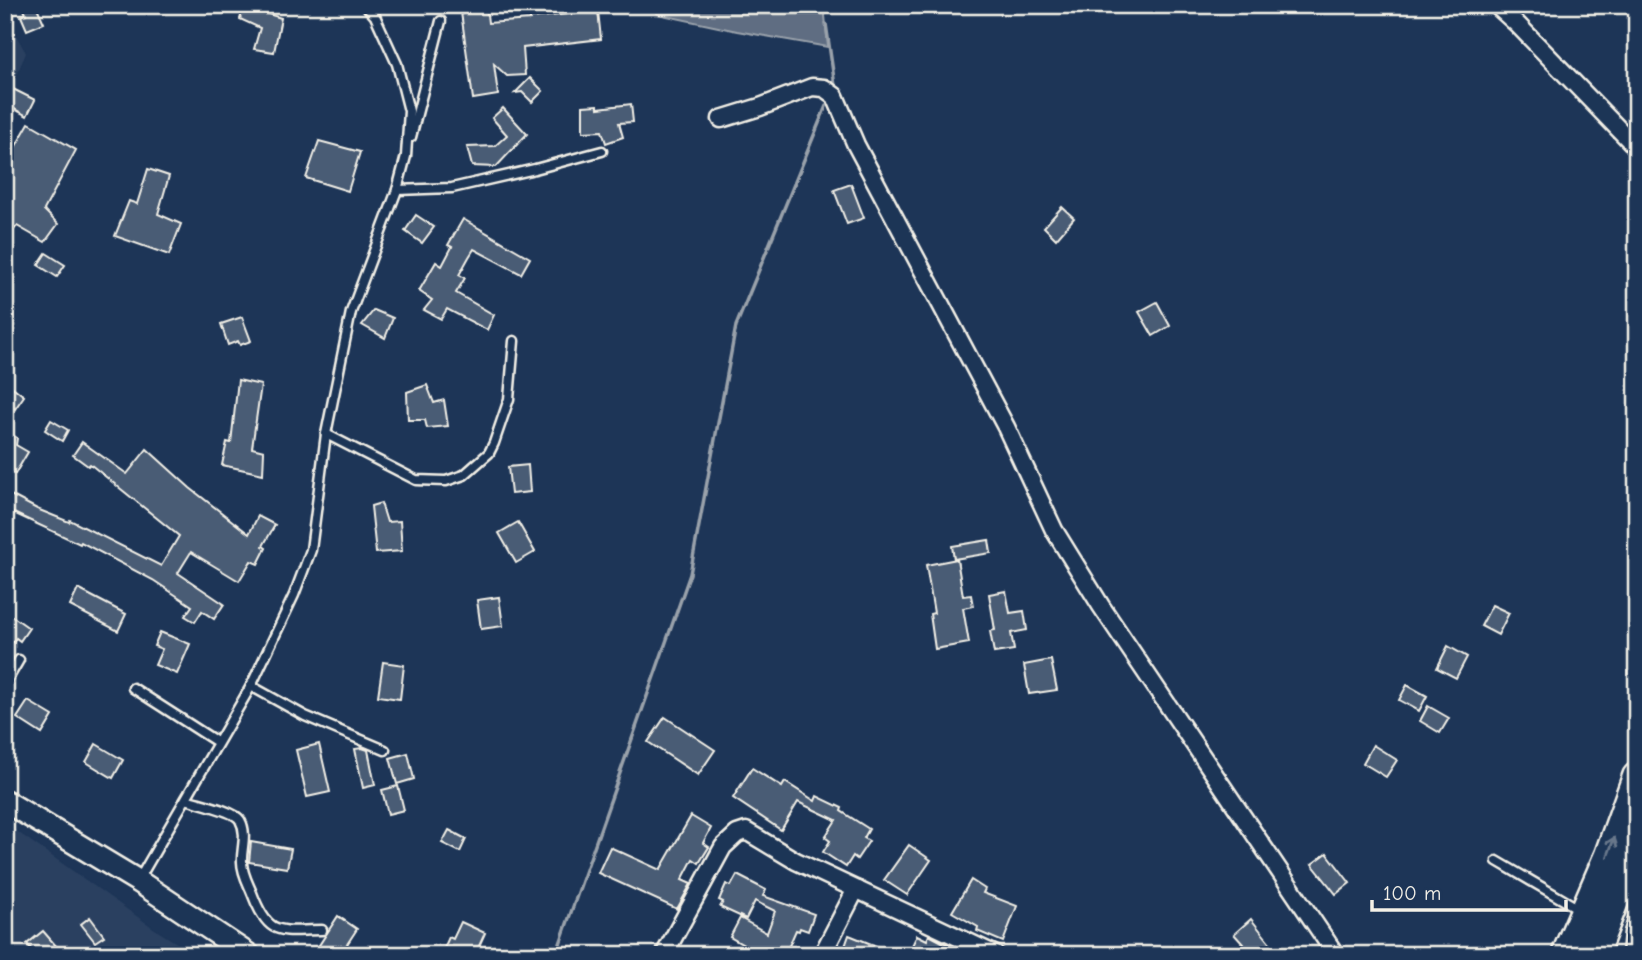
<svg xmlns="http://www.w3.org/2000/svg" width="1642" height="960" font-family="'Comic Neue',sans-serif">
<style>
.built{fill:#2a4060}
.water{fill:#5e6d82;stroke:#9aa2ab;stroke-width:2}
.lines{fill:none;stroke-linecap:round;stroke-linejoin:round}
.stream{stroke:#9aa2ab;stroke-width:3.5}
.building{fill:#485b74;stroke:#f4f1e8;stroke-width:2}
.lane-casing{stroke:#f4f1e8;stroke-width:13}
.street-casing{stroke:#f4f1e8;stroke-width:21}
.secondary-casing{stroke:#f4f1e8;stroke-width:26}
.highway-casing{stroke:#f4f1e8;stroke-width:33}
.lane{stroke:#1d3557;stroke-width:8}
.street{stroke:#1d3557;stroke-width:16}
.secondary{stroke:#1d3557;stroke-width:21}
.highway{stroke:#1d3557;stroke-width:28}
.oneway{stroke:#68778a}
</style>
<rect width="100%" height="100%" fill="#1d3557"/>
<filter id="ink" filterUnits="userSpaceOnUse"><feTurbulence type="fractalNoise" baseFrequency=".0143" numOctaves="2"/><feDisplacementMap in="SourceGraphic" scale="14" xChannelSelector="R" yChannelSelector="G"/><feConvolveMatrix kernelMatrix="1 2 1 2 8 2 1 2 1" color-interpolation-filters="sRGB"/></filter>
<g filter="url(#ink)">
<g class="built">
<path d="M5 16 26 53 5 101Z"/>
<path d="M5 823 159 932 196 955H5Z"/>
</g>
<path class="water" d="M654 5H824L828 47 737 31 657 14Z"/>
<g class="lines">
<g class="stream">
<path d="M826 24 835 86"/>
<path d="M556 955 690 574 736 326 826 106"/>
</g>
</g>
<g class="building">
<path d="M22 5H36L44 23 27 30 21 16 26 14Z"/>
<path d="M245 5H257L256 10 281 18 274 52 254 49 260 28 240 19Z"/>
<path d="M460 5H486L488 23 530 20V18L598 11 601 39 523 48 525 75 507 76 494 64 498 95 473 99Z"/>
<path d="M530 78 543 91 532 102 522 92 515 93Z"/>
<path d="M5 85 35 100 27 116 5 104Z"/>
<path d="M631 104 633 122 619 123 623 137 606 143 602 131 583 132V106L598 105V108Z"/>
<path d="M503 108 527 134 496 167 472 166 467 147 495 146 507 135 492 118Z"/>
<path d="M29 123 76 150 44 210 58 224 45 242 17 226 5 240V165Z"/>
<path d="M319 141 360 152 348 191 306 178Z"/>
<path d="M148 169 169 176 158 214 181 224 169 255 115 236 129 201 137 204Z"/>
<path d="M851 184 864 218 847 224 834 190Z"/>
<path d="M1062 207 1074 218 1056 239 1044 227Z"/>
<path d="M416 215 434 227 422 243 405 231Z"/>
<path d="M463 219 530 258 521 274 474 249 469 257 459 275 465 278 456 293 494 315 487 330 447 309 441 319 424 310 432 300 419 291 436 262 442 266 452 247 448 245Z"/>
<path d="M46 253 65 265 57 277 38 265Z"/>
<path d="M1157 302 1170 326 1153 336 1139 312Z"/>
<path d="M374 310 393 318 385 338 362 325Z"/>
<path d="M242 317 251 341 240 345 238 341 228 345 221 324Z"/>
<path d="M238 380 261 385 252 448 264 451 263 474 222 465 227 442 231 443Z"/>
<path d="M5 381 24 396 15 409 5 403Z"/>
<path d="M427 385 434 403 444 400 448 426 427 428 425 420H408L407 392Z"/>
<path d="M51 420 68 430 62 441 45 430Z"/>
<path d="M5 430 17 438 16 445 28 452 15 474 5 471Z"/>
<path d="M82 442 127 474 147 449 190 488 249 534 258 516 275 525 263 546 266 548 258 564 251 561 239 581 191 552 178 573 224 604 214 619 202 611 195 622 185 616 192 606 153 580 81 542 80 544 5 509V492L37 509 69 522 70 520 161 566 179 536 90 464 88 466 73 455Z"/>
<path d="M528 465 530 492 511 494 508 467Z"/>
<path d="M381 503 387 522 400 521 402 551 376 553 371 506Z"/>
<path d="M518 522 535 552 516 563 499 533Z"/>
<path d="M989 540 991 553 954 559 952 546Z"/>
<path d="M957 559 963 596 971 595 973 606 963 608 969 643 935 649 930 614 934 613 926 565Z"/>
<path d="M78 589 126 614 118 631 70 606Z"/>
<path d="M1006 591 1010 613 1024 611 1027 630 1011 633 1014 650 994 653 990 631 995 630 989 594Z"/>
<path d="M499 597 503 626 481 629 477 600Z"/>
<path d="M1492 605 1509 613 1498 635 1481 626Z"/>
<path d="M12 616 29 628 20 641 16 638 5 653V627Z"/>
<path d="M160 632 190 644 177 674 155 665 162 649 154 646Z"/>
<path d="M1448 646 1467 657 1456 678 1437 668Z"/>
<path d="M1051 660 1057 690 1029 694 1024 665Z"/>
<path d="M383 662 404 665 400 699 378 696Z"/>
<path d="M1407 685 1427 696 1419 711 1399 700Z"/>
<path d="M28 701 53 716 42 734 17 718Z"/>
<path d="M1428 706 1449 718 1440 733 1420 721Z"/>
<path d="M665 717 715 750 698 775 648 742Z"/>
<path d="M96 744 123 760 113 778 86 762Z"/>
<path d="M319 744 330 792 307 797 296 750Z"/>
<path d="M1373 745 1397 760 1386 777 1363 763Z"/>
<path d="M362 748 368 750 375 785 363 788 355 749Z"/>
<path d="M408 753 414 779 397 784 390 758Z"/>
<path d="M752 768 782 787 785 782 815 801 817 796 842 808 841 811 869 829 864 838 869 841 857 859 853 856 846 867 823 852 830 841 825 837 836 820 798 802 781 830 733 798Z"/>
<path d="M398 786 404 810 388 814 382 790Z"/>
<path d="M691 816 711 828 703 843 709 847 699 863 693 859 682 880 691 884 677 909 598 873 610 847 660 870Z"/>
<path d="M449 830 466 839 460 852 442 843Z"/>
<path d="M251 842 291 849 287 868 249 862Z"/>
<path d="M909 845 931 860 907 895 884 880Z"/>
<path d="M1327 853 1350 883 1336 894 1312 864Z"/>
<path d="M737 875 766 890 763 896 814 914 808 931 800 928 799 931 796 930 785 955H761L730 937 740 918 767 933 775 911 755 901 746 919 720 907 723 902 719 900 726 884 731 886Z"/>
<path d="M971 880 985 889 983 893 1017 906 1003 942 977 931 978 927 952 912Z"/>
<path d="M338 916 357 929 340 955H324L316 950Z"/>
<path d="M90 917 104 936 95 942 81 924Z"/>
<path d="M1251 919 1275 949 1268 955H1247L1240 947 1243 944 1234 934Z"/>
<path d="M461 922 485 933 475 955H441L449 937 453 939Z"/>
<path d="M43 931 64 955H36L27 944Z"/>
<path d="M849 935 896 954V955H842Z"/>
<path d="M917 935 927 940 929 935 950 946 945 955H920L910 950Z"/>
</g>
<g class="lines">
<defs>
<g id="lane">
<path d="M411 137 441 21"/>
<path d="M397 190 452 188 535 169 602 151"/>
<path d="M326 434 416 480 446 481 464 475 489 453 494 443 509 399 514 341"/>
<path d="M5 684 19 660"/>
<path d="M251 686 305 716 385 750"/>
<path d="M133 688 217 742"/>
<path d="M186 799C197 803 235 811 240 820 248 834 241 849 242 862 242 873 248 883 252 893 269 939 281 930 322 930"/>
<path d="M1497 861 1579 909"/>
<path d="M138 881 251 686 294 595 311 550 326 434 351 312 397 190 406 156 409 111 397 64 375 16 365 5"/>
<path d="M1627 955 1629 932 1637 907"/>
</g>
<g id="street">
<path d="M1496 5 1517 24 1637 148"/>
<path d="M721 119 760 107 812 87 824 88 835 96 856 145 1006 427 1054 530 1101 606 1336 955"/>
<path d="M664 955 723 847 737 834 746 831 796 861 996 955"/>
<path d="M822 955 855 891 858 890"/>
</g>
<path id="secondary" d="M5 801 138 881 249 955"/>
<g id="highway">
<path d="M1566 955 1609 855 1637 777"/>
<path d="M1593 955 1637 842"/>
</g>
</defs>
<use href="#lane" class="lane-casing"/>
<use href="#street" class="street-casing"/>
<use href="#secondary" class="secondary-casing"/>
<use href="#highway" class="highway-casing"/>
<use href="#lane" class="lane"/>
<use href="#street" class="street"/>
<use href="#secondary" class="secondary"/>
<use href="#highway" class="highway"/>
</g>
<defs><path id="oneway-shaft" d="M-6 0H5M1.5-3L5.5 0L1.5 3" fill="none" stroke-width="1.6" stroke-linecap="round" stroke-linejoin="round" transform="scale(1.75)"/></defs>
<use class="oneway" href="#oneway-shaft" transform="translate(1611 847) rotate(-70)"/>
</g>
<rect width="1642" height="960" fill="none" stroke="#1d3557" stroke-width="28"/>
<rect x="14" y="14" width="1614" height="932" fill="none" stroke="#f4f1e8" stroke-width="2.5" filter="url(#ink)"/>
<path d="M1372 900v10h194v-10" fill="none" stroke="#f4f1e8" stroke-width="3.5"/>
<text x="1383" y="900" font-size="21" fill="#f4f1e8" stroke="#1d3557" stroke-width="5" paint-order="stroke">100 m</text>
</svg>
